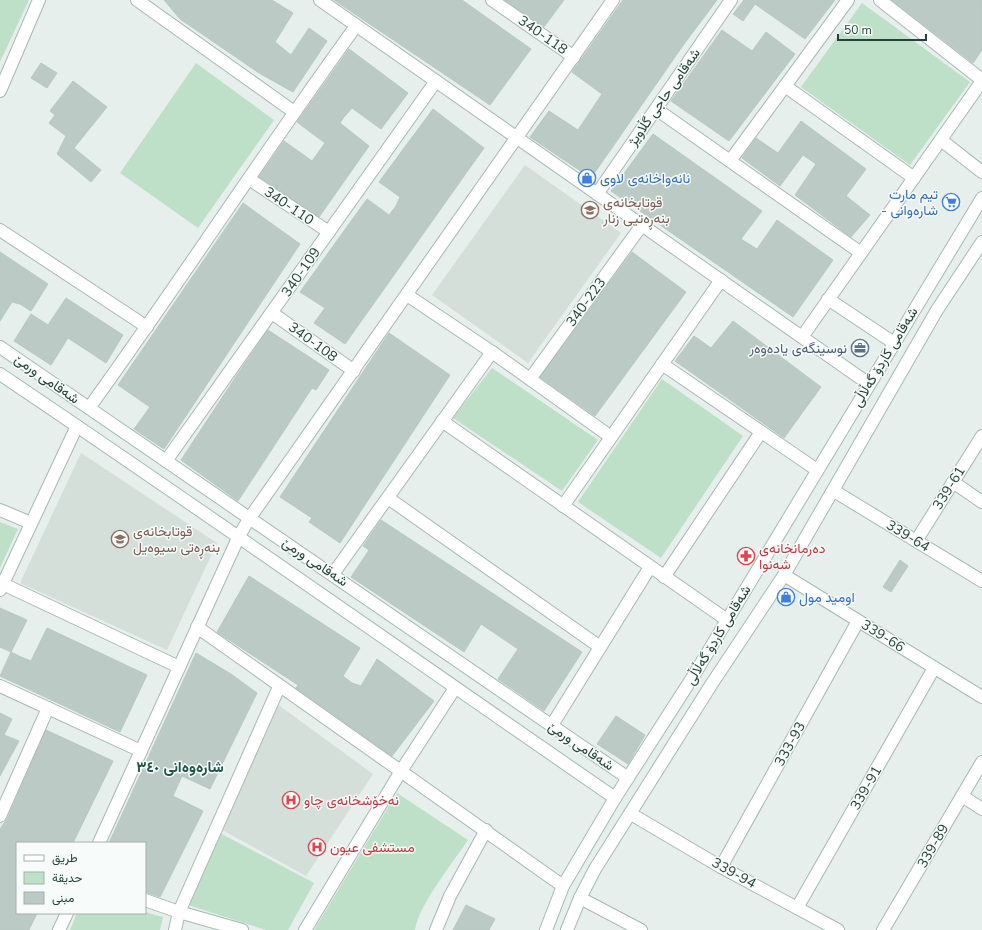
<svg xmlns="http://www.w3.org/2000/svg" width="982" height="930" font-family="'Nunito Sans',Vazirmatn,sans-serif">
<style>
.built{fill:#d4dfda}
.green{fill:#bfe0c8}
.building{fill:#bbcac4;stroke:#b8c9c2}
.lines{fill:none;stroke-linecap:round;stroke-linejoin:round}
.street-casing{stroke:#a8b8b2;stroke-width:14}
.secondary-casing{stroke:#a4bbb3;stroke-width:14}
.street{stroke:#fff;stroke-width:12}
.secondary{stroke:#fff;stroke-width:12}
.labels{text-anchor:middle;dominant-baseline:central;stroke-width:3;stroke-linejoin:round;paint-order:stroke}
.street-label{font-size:14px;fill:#24423a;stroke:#f7fbf9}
.shop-label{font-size:14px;fill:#366cbe;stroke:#f7fbf9;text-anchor:start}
.education-label{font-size:14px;fill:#785e54;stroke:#f7fbf9;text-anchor:start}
.service-label{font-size:14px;fill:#4e5e75;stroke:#f7fbf9;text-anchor:end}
.health-label{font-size:14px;fill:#be3a42;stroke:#f7fbf9;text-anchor:start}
.neighbourhood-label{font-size:15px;font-weight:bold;fill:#1f5548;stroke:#f7fbf9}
</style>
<rect width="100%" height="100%" fill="#e6efeb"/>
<g class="built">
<path d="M525 165 621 233 528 363 432 295Z"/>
<path d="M81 453 217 543 167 650 20 583Z"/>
<path d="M273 701 373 774 306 876 215 826Z"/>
</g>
<g class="green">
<path d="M0 0H29L0 62Z"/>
<path d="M862 3 970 82 910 165 801 87Z"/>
<path d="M196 63 274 120 198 228 120 173Z"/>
<path d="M492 368 598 440 562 491 453 418Z"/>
<path d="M662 379 743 436 661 558 578 502Z"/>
<path d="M0 522 18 529 0 568Z"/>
<path d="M397 793 468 840C453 863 419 904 415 930H314Z"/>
<path d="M220 833 314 883 288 930H266L188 905Z"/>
<path d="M145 912 163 917 160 930H70L77 913Z"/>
</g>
<g class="building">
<path d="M164 0H272L293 13 275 42 291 55 309 28 327 41 293 92 259 73 180 19Z"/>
<path d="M334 0H462L531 49 490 105Z"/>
<path d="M505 0H564L544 27Z"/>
<path d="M623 0H717L684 44 591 178 530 137 549 111 578 130 602 94 572 72Z"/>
<path d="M744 0H835L805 39 755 4 743 21 733 14Z"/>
<path d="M892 0H982V50L973 63Z"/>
<path d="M722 30 752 51 766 32 795 54 729 141 671 101Z"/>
<path d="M349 49 408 93 381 129 352 108 344 117 340 123 369 146 319 217 259 177 284 141 312 161 325 143 297 122Z"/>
<path d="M41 63 57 73 47 88 31 78Z"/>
<path d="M73 81 107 107 74 148 101 170 91 182 57 154 66 136 49 123 55 115 50 111Z"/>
<path d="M433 109 484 148 345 344 314 323 325 308 300 292 367 199 389 215 396 206 400 197 379 182Z"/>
<path d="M801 121 866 169 846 196 870 215 851 237 795 195 816 164 803 155 780 186 742 158 756 138 778 153Z"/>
<path d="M653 134 762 211 741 239 757 249 777 220 833 260 793 317 611 191Z"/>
<path d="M243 203 300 244 164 449 134 429 150 407 118 385Z"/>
<path d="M0 252 48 284 31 311 20 304 12 302 0 321Z"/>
<path d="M632 252 686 292 595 416 540 377Z"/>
<path d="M66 298 123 335 106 363 68 338 51 365 14 341 31 314 48 325Z"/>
<path d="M733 321 821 387 784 438 675 361 694 336 711 348Z"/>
<path d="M268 330 329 370 316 390 312 388 238 501 181 460 237 375Z"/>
<path d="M389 333 450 375 340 543 309 522 312 518 280 497Z"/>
<path d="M381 520 582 652 544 711 498 679 518 649 481 624 464 652 351 577 369 550 363 546Z"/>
<path d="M900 560 908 566 891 592 883 587Z"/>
<path d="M249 576 360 648 343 676 352 683 361 686 377 659 434 701 392 756 296 688 298 685 217 632Z"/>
<path d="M0 608 27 620 11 652 21 657 31 661 47 628 147 675 120 732 0 676 11 652 0 647Z"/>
<path d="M196 653 231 674 257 693 210 789 182 776 173 796 203 811 160 897 145 892V843H109Z"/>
<path d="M0 713 12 719 4 735 19 741 0 776Z"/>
<path d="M616 716 645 735 628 764 597 744Z"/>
<path d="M46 730 113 761 73 843H17V913H37L29 930H0V829L7 819Z"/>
<path d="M466 905 495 919 489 930H453Z"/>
</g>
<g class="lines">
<defs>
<g id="street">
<path d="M137 0 294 112"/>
<path d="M320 0 869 384"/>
<path d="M492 0 574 57"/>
<path d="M880 0 982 80"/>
<path d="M785 86 914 178"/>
<path d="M0 91 39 0"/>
<path d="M656 109 861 253"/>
<path d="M941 140 982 172"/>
<path d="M730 161 848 0"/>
<path d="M249 179 329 232"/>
<path d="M597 194 731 0"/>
<path d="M0 230 147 327"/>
<path d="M407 295 492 352 611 437"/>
<path d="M828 299 894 343"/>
<path d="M272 313 354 371"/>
<path d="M802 337 982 81"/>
<path d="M662 364 817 470"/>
<path d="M530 379 642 225"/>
<path d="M89 408C180 282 265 151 356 26"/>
<path d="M442 421 727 620"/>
<path d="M166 461 436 81"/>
<path d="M953 482 982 502"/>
<path d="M834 491 982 581"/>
<path d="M388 498 600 647"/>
<path d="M563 506 721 280"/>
<path d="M0 510 31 523"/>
<path d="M916 541 982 436"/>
<path d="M333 574 492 352"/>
<path d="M784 575 982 697"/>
<path d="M664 577 761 432"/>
<path d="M3 584 179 667"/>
<path d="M0 590 77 426"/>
<path d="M197 627 563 886"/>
<path d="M0 686 141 751"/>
<path d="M552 725 650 567"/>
<path d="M962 796 982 809"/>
<path d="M631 814 721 867 838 930"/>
<path d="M0 816 48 708"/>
<path d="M99 843 239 536 249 519 613 0"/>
<path d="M721 867 858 621"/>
<path d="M580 898 641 930"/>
<path d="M145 900 179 912 242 930"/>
<path d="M797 908 934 668"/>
<path d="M59 930 67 913"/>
<path d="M175 930 179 912 279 687"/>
<path d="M305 930 401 771 455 688"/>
<path d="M436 930 450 896 486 830"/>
<path d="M883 930 982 762"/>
</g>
<g id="secondary">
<path d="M0 347 628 778"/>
<path d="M0 374C207 513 410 657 615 798"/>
<path d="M546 930 563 886 615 798 694 675 982 198"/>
<path d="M567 930 580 898 595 869 711 685 784 575 937 310 982 242"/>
</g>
</defs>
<use href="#street" class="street-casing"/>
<use href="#secondary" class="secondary-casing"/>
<use href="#street" class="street"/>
<use href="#secondary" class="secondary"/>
</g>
<defs>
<symbol id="shop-ring" viewBox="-11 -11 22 22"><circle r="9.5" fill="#f7fbf9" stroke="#3f7fe0" stroke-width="1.5"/><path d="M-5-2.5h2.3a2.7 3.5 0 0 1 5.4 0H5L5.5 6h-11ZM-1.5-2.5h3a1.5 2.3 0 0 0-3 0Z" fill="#3f7fe0"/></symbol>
<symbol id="supermarket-ring" viewBox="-11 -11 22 22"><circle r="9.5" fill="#f7fbf9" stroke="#3f7fe0" stroke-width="1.5"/><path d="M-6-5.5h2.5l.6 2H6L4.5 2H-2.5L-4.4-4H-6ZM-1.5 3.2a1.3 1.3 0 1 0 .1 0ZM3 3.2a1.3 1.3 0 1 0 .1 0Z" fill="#3f7fe0"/></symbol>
<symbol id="school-ring" viewBox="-11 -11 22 22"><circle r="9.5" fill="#f7fbf9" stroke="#8d6e63" stroke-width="1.5"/><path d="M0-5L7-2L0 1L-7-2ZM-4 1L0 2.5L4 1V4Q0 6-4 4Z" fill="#8d6e63"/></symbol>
<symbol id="office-ring" viewBox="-11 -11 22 22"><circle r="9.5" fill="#f7fbf9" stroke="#5c6f8a" stroke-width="1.5"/><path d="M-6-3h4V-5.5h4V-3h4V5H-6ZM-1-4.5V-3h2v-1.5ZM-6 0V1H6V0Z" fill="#5c6f8a"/></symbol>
<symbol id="pharmacy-ring" viewBox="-11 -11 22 22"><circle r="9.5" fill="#f7fbf9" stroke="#e0444e" stroke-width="1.5"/><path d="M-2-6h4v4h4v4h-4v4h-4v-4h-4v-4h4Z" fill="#e0444e"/></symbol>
<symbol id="hospital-ring" viewBox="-11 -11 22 22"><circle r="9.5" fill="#f7fbf9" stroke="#e0444e" stroke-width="1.5"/><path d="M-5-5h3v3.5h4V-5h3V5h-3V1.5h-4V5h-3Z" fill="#e0444e"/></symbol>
</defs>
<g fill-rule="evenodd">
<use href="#shop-ring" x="577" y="168" width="20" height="20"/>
<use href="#supermarket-ring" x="941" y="192" width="20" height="20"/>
<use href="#school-ring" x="580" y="200" width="20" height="20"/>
<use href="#office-ring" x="850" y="338" width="20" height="20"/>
<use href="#school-ring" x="110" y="529" width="20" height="20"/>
<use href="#pharmacy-ring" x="736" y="546" width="20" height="20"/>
<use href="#shop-ring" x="776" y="587" width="20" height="20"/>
<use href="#hospital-ring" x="281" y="790" width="20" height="20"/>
<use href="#hospital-ring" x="307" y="837" width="20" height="20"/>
</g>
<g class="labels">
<g class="street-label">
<text transform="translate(543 35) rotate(35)">340-118</text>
<text transform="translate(664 97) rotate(-55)">شەقامی حاجی گڵاویژ</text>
<text transform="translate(289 206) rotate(34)">340-110</text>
<text transform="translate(301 272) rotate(-55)">340-109</text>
<text transform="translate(586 302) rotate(-54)">340-223</text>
<text transform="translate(313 342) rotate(36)">340-108</text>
<text transform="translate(885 357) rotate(-59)">شەقامی کاردۆ گەڵاڵی</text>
<text transform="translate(47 379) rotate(35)">شەقامی ورمێ</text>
<text transform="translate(949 488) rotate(-58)">339-61</text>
<text transform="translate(908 536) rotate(31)">339-64</text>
<text transform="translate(315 562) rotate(34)">شەقامی ورمێ</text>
<text transform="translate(718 635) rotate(-59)">شەقامی کاردۆ گەڵاڵی</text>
<text transform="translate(883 636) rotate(32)">339-66</text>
<text transform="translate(790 744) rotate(-61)">333-93</text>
<text transform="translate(581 746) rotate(34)">شەقامی ورمێ</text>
<text transform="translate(866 788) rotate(-60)">339-91</text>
<text transform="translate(933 846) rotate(-60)">339-89</text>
<text transform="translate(734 873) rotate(29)">339-94</text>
</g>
<g class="shop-label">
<text x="600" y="178">نانەواخانەی لاوی</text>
<text x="938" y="194" text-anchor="end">تیم مارت<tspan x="938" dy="16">- شارەوانی</tspan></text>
<text x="799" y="597">اوميد مول</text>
</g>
<g class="education-label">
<text x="603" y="202">قوتابخانەی<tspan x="603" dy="16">بنەڕەتیی زنار</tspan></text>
<text x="133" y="531">قوتابخانەی<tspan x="133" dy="16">بنەڕەتی سیوەیل</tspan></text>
</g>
<g class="service-label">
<text x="847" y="348">نوسینگەی یادەوەر</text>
</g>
<g class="health-label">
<text x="759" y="548">دەرمانخانەی<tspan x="759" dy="16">شەنوا</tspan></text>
<text x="304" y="800">نەخۆشخانەی چاو</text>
<text x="330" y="847">مستشفى عيون</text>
</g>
<g class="neighbourhood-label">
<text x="180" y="767">شارەوەانی ٣٤٠</text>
</g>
</g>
<rect x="16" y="842" width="130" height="72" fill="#f7fbf9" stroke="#a3b1ad"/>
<rect x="24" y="855" width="20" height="6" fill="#ffffff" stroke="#a3b1ad"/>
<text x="52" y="862" font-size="12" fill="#24423a">طريق</text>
<rect x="24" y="872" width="20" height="12" fill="#bfe0c8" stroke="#a3b1ad"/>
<text x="52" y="882" font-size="12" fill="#24423a">حديقة</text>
<rect x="24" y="892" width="20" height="12" fill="#bbcac4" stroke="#a3b1ad"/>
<text x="52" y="902" font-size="12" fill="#24423a">مبنى</text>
<path d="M838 34v6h88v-6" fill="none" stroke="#24423a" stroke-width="2"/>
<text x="844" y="34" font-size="12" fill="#24423a" stroke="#f7fbf9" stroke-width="3" paint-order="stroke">50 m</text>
</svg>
